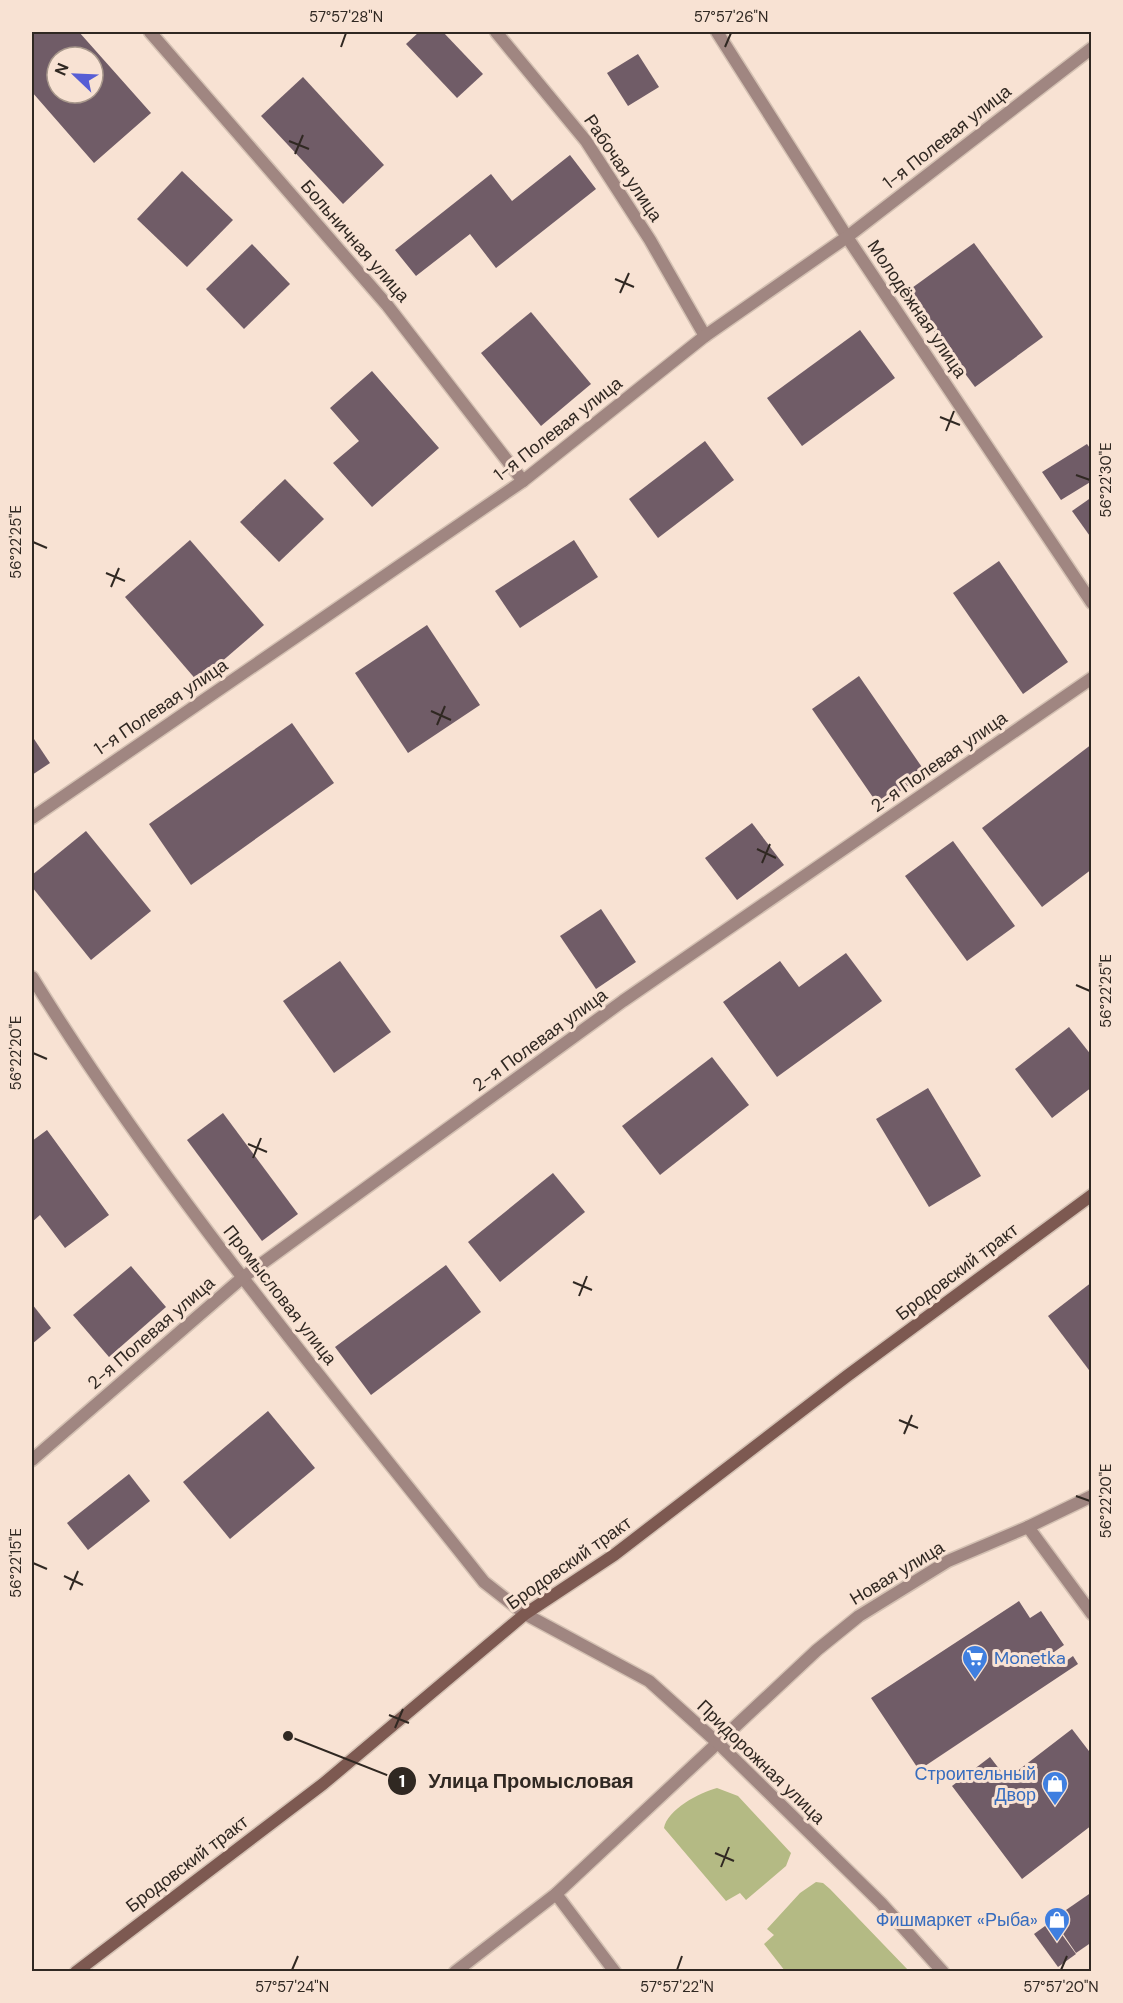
<svg xmlns="http://www.w3.org/2000/svg" width="1123" height="2003" font-family="'DM Sans',sans-serif">
<style>
.green{fill:#b4ba84}
.building{fill:#705c67;fill-rule:evenodd}
.lines{fill:none;stroke-linecap:round;stroke-linejoin:round}
.minor-casing{stroke:#d4c1b3;stroke-width:15}
.tertiary-casing{stroke:#d4c1b3;stroke-width:15}
.secondary-casing{stroke:#d4c1b3;stroke-width:15}
.minor{stroke:#a08681;stroke-width:12}
.tertiary{stroke:#a08681;stroke-width:12}
.secondary{stroke:#7d5951;stroke-width:12}
.ticks{fill:none;stroke:#302822;stroke-width:2}
.labels{text-anchor:middle;dominant-baseline:central;stroke-width:6;stroke-linejoin:round;paint-order:stroke}
.street-label{font-size:18px;fill:#302822;stroke:#f8e2d3}
.shop-label{font-size:18px;fill:#366cbe;stroke:#f8e2d3;text-anchor:end}
.leader{fill:none;stroke:#302822;stroke-width:2}
.callout-dot{fill:#302822;stroke:#f8e2d3;stroke-width:2}
.mark-label{font-size:18px;text-anchor:middle;font-weight:bold;fill:#fff}
.callout-label{font-size:20px;text-anchor:middle;font-weight:bold;fill:#302822;stroke:#f8e2d3;stroke-width:6;stroke-linejoin:round;paint-order:stroke}
.neatline{fill:none;stroke:#302822;stroke-width:2}
.ticks-label{font-size:15px;text-anchor:middle;fill:#302822}
</style>
<rect width="100%" height="100%" fill="#f8e2d3"/>
<g class="green">
<path d="M717 1788 738 1796 791 1853 786 1866 746 1900 740 1893 726 1901 664 1828C667 1810 700 1792 717 1788Z"/>
<path d="M816 1882 823 1883 830 1889 909 1971H785L764 1944 774 1935 767 1929 800 1893Z"/>
</g>
<g class="building">
<path d="M32 32H79L151 113 94 163 32 92ZM57 57H93V93H57Z"/>
<path d="M419 32H443L483 74 457 98 406 44Z"/>
<path d="M638 54 659 87 628 106 607 73Z"/>
<path d="M303 77 384 165 343 204 261 116Z"/>
<path d="M570 155 596 189 496 268 470 234 416 276 395 250 491 174 512 201Z"/>
<path d="M182 171 233 220 187 267 137 219Z"/>
<path d="M974 243 1043 337 975 387 905 293Z"/>
<path d="M252 244 290 284 244 329 206 289Z"/>
<path d="M531 312 591 384 541 426 481 353Z"/>
<path d="M860 330 895 378 802 446 767 398Z"/>
<path d="M372 371 439 448 372 507 333 463 359 441 330 408Z"/>
<path d="M705 441 734 480 658 538 629 499Z"/>
<path d="M1087 444 1092 451V481L1061 500 1042 472Z"/>
<path d="M285 479 324 519 279 562 240 522Z"/>
<path d="M1092 497V539L1072 511Z"/>
<path d="M190 540 264 625 198 682 125 597Z"/>
<path d="M574 540 598 577 520 628 495 591Z"/>
<path d="M999 561 1068 662 1023 694 953 593Z"/>
<path d="M427 625 480 705 408 753 355 673Z"/>
<path d="M859 676 926 773 879 806 812 709Z"/>
<path d="M292 723 334 783 191 885 149 824Z"/>
<path d="M32 736 50 763 32 775Z"/>
<path d="M1092 744V869L1042 907 982 828Z"/>
<path d="M752 823 784 865 737 900 705 858Z"/>
<path d="M86 831 151 911 91 960 32 887V875Z"/>
<path d="M953 841 1015 926 967 961 905 876Z"/>
<path d="M601 909 636 962 596 989 560 936Z"/>
<path d="M846 953 882 1001 777 1077 723 1002 780 961 799 987Z"/>
<path d="M340 961 391 1032 334 1073 283 1001Z"/>
<path d="M1069 1027 1092 1056V1087L1052 1118 1015 1069Z"/>
<path d="M712 1057 749 1105 660 1175 622 1126Z"/>
<path d="M928 1088 981 1176 929 1207 876 1119Z"/>
<path d="M223 1113 298 1214 262 1241 187 1140Z"/>
<path d="M47 1130 109 1215 65 1248 40 1215 32 1222V1141Z"/>
<path d="M553 1173 585 1212 500 1282 468 1242Z"/>
<path d="M446 1265 481 1312 371 1395 335 1347Z"/>
<path d="M131 1266 166 1307 109 1357 73 1315Z"/>
<path d="M1092 1282V1374L1048 1316Z"/>
<path d="M32 1304 51 1328 32 1344Z"/>
<path d="M268 1411 315 1468 230 1539 183 1482Z"/>
<path d="M129 1474 150 1501 88 1550 67 1523Z"/>
<path d="M1019 1601 1030 1618 1041 1611 1064 1645 1054 1652 1062 1664 1073 1656 1078 1664 919 1770 871 1698Z"/>
<path d="M1072 1729 1092 1755V1825L1022 1879 952 1786 990 1757 1007 1779Z"/>
<path d="M1092 1892V1942L1076 1953 1053 1919Z"/>
<path d="M1052 1921 1076 1954 1058 1967 1034 1934Z"/>
</g>
<g class="lines">
<defs>
<g id="minor">
<path d="M150 32 387 305 523 481"/>
<path d="M496 32 586 141 650 240 705 336"/>
<path d="M717 32 847 237 1092 603"/>
<path d="M32 818 523 481 705 336 847 237 1092 48"/>
<path d="M32 977C164 1191 328 1385 484 1582L525 1614"/>
<path d="M32 1460 242 1278 623 1001 1092 678"/>
<path d="M1028 1527 1092 1496"/>
<path d="M556 1894 615 1972"/>
<path d="M455 1972 556 1894 817 1650 859 1616 948 1561 1028 1527 1092 1614"/>
</g>
<path id="tertiary" d="M525 1614 649 1681 719 1744 881 1903 943 1972"/>
<path id="secondary" d="M76 1972 323 1784 525 1614 614 1555 847 1376 1092 1195"/>
</defs>
<use href="#minor" class="minor-casing"/>
<use href="#tertiary" class="tertiary-casing"/>
<use href="#secondary" class="secondary-casing"/>
<use href="#minor" class="minor"/>
<use href="#tertiary" class="tertiary"/>
<use href="#secondary" class="secondary"/>
</g>
<path class="ticks" d="M341 47 346 33M725 47 731 33M289 141 309 149M295 154 303 135M615 279 634 287M620 293 629 273M940 417 960 425M946 431 954 411M1076 475 1090 480M33 542 47 548M106 573 125 581M111 587 119 568M431 711 451 720M437 725 445 706M757 849 776 858M762 863 770 844M1076 985 1090 991M33 1053 47 1059M248 1144 267 1152M253 1158 261 1138M573 1282 592 1290M579 1296 587 1276M899 1420 918 1428M904 1434 912 1415M1076 1496 1090 1501M33 1563 47 1569M64 1576 83 1585M70 1590 78 1571M389 1715 409 1723M395 1728 403 1709M715 1853 734 1861M721 1867 729 1847M292 1970 298 1956M677 1970 682 1956M1061 1970 1067 1956"/>
<defs>
<symbol id="supermarket-pin" viewBox="-11 -11 22 30"><path d="M0 17L-7.5 6A9.5 9.5 0 1 1 7.5 6Z" fill="#3f7fe0" stroke="#f8e2d3"/><path d="M-6-5.5h2.5l.6 2H6L4.5 2H-2.5L-4.4-4H-6ZM-1.5 3.2a1.3 1.3 0 1 0 .1 0ZM3 3.2a1.3 1.3 0 1 0 .1 0Z" fill="#fff"/></symbol>
<symbol id="shop-pin" viewBox="-11 -11 22 30"><path d="M0 17L-7.5 6A9.5 9.5 0 1 1 7.5 6Z" fill="#3f7fe0" stroke="#f8e2d3"/><path d="M-5-2.5h2.3a2.7 3.5 0 0 1 5.4 0H5L5.5 6h-11ZM-1.5-2.5h3a1.5 2.3 0 0 0-3 0Z" fill="#fff"/></symbol>
</defs>
<g fill-rule="evenodd">
<use href="#supermarket-pin" x="960" y="1643" width="30" height="40"/>
<use href="#shop-pin" x="1040" y="1769" width="30" height="40"/>
<use href="#shop-pin" x="1042" y="1905" width="30" height="40"/>
</g>
<g class="labels">
<g class="street-label">
<text transform="translate(947 137) rotate(-38)">1-я Полевая улица</text>
<text transform="translate(623 168) rotate(56)">Рабочая улица</text>
<text transform="translate(355 241) rotate(49)">Больничная улица</text>
<text transform="translate(917 309) rotate(56)">Молодёжная улица</text>
<text transform="translate(558 429) rotate(-38)">1-я Полевая улица</text>
<text transform="translate(161 707) rotate(-34)">1-я Полевая улица</text>
<text transform="translate(939 762) rotate(-35)">2-я Полевая улица</text>
<text transform="translate(540 1040) rotate(-36)">2-я Полевая улица</text>
<text transform="translate(957 1272) rotate(-37)">Бродовский тракт</text>
<text transform="translate(280 1295) rotate(52)">Промысловая улица</text>
<text transform="translate(151 1333) rotate(-41)">2-я Полевая улица</text>
<text transform="translate(569 1563) rotate(-35)">Бродовский тракт</text>
<text transform="translate(897 1573) rotate(-31)">Новая улица</text>
<text transform="translate(761 1762) rotate(44)">Придорожная улица</text>
<text transform="translate(187 1864) rotate(-37)">Бродовский тракт</text>
</g>
<g class="shop-label">
<text x="994" y="1658" text-anchor="start">Monetka</text>
<text x="1036" y="1774">Строительный<tspan x="1036" dy="21">Двор</tspan></text>
<text x="1038" y="1920">Фишмаркет «Рыба»</text>
</g>
</g>
<path class="leader" d="M288 1736L402 1781"/>
<g class="callout-dot">
<circle cx="288" cy="1736" r="6"/>
<circle cx="402" cy="1781" r="15"/>
</g>
<g class="mark-label">
<text x="402" y="1787">1</text>
</g>
<g class="callout-label">
<text x="531" y="1788">Улица Промысловая</text>
</g>
<rect width="1123" height="2003" fill="none" stroke="#f8e2d3" stroke-width="66"/>
<g transform="translate(75 75) rotate(293)"><circle r="28" fill="#f8e2d3" stroke="#a8988c" stroke-width="1.5"/>
<path d="M0-4.5L10 22L0 15L-10 22Z" fill="#575ed5"/>
<text y="-9" font-size="16" font-weight="bold" text-anchor="middle" fill="#302822">N</text>
</g>
<rect x="33" y="33" width="1057" height="1937" class="neatline"/>
<g class="ticks-label">
<text x="346" y="22">57°57'28"N</text>
<text x="731" y="22">57°57'26"N</text>
<text transform="translate(1106 480) rotate(-90)" y="5">56°22'30"E</text>
<text transform="translate(16 542) rotate(-90)" y="5">56°22'25"E</text>
<text transform="translate(1106 991) rotate(-90)" y="5">56°22'25"E</text>
<text transform="translate(16 1053) rotate(-90)" y="5">56°22'20"E</text>
<text transform="translate(1106 1501) rotate(-90)" y="5">56°22'20"E</text>
<text transform="translate(16 1563) rotate(-90)" y="5">56°22'15"E</text>
<text x="292" y="1992">57°57'24"N</text>
<text x="677" y="1992">57°57'22"N</text>
<text x="1061" y="1992">57°57'20"N</text>
</g>
</svg>
